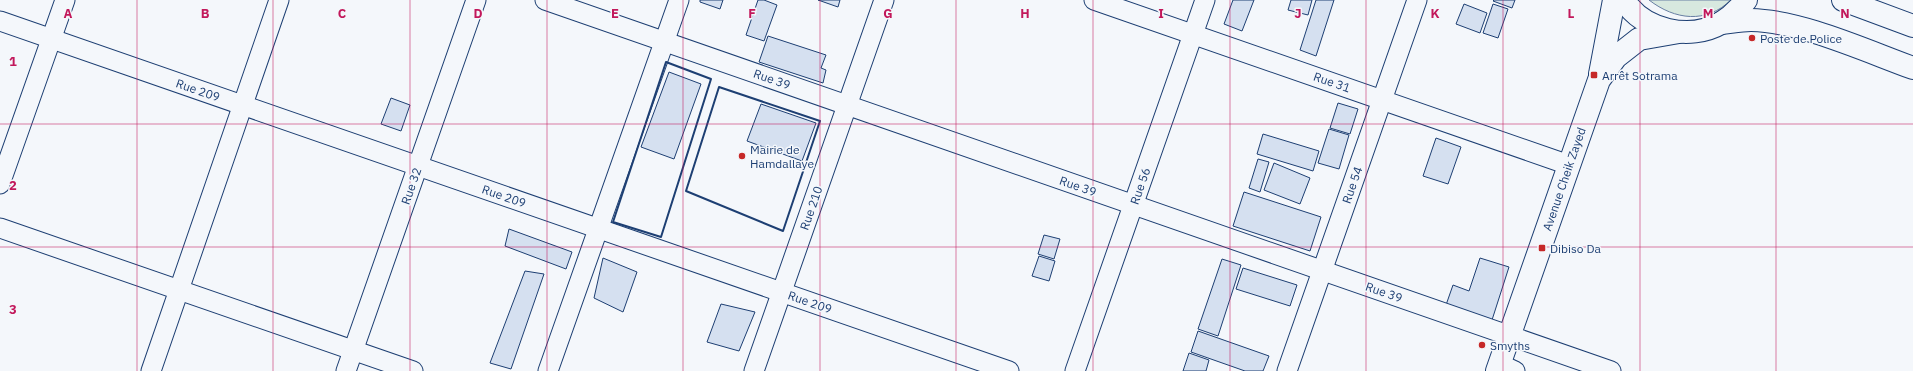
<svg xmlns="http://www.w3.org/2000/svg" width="1913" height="371" font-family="'IBM Plex Sans',sans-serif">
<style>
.green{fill:#d7e8df;stroke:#687fa3}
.building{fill:#d5e0f0;stroke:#1d3f73}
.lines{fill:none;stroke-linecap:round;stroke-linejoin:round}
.minor-casing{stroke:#1d3f73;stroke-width:21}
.major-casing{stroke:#1d3f73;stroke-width:24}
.minor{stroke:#f4f7fb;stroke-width:19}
.major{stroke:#f4f7fb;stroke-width:22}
.wall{stroke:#1d3f73;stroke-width:2}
.grid{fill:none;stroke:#c2185b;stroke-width:1;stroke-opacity:0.55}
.poi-dot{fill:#c62828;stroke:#f4f7fb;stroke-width:1.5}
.labels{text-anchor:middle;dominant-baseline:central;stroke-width:3;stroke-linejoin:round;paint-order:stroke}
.poi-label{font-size:12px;fill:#1d3f73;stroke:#f4f7fb;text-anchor:start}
.street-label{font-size:12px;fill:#1d3f73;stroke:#f4f7fb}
.grid-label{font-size:13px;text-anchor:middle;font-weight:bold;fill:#c2185b;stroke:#f4f7fb;stroke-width:3;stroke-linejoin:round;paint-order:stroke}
</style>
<rect width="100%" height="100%" fill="#f4f7fb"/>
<path class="green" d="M1649 0H1731C1706 24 1675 20 1649 0Z"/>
<g class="building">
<path d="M700 0H723L720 9 700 2Z"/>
<path d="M758 0H764L777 5 764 41 746 35Z"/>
<path d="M818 0H840L838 7Z"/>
<path d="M1233 0H1254L1242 31 1224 24Z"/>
<path d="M1291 0H1312L1308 15 1288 10Z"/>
<path d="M1316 0H1334L1316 56 1300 50Z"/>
<path d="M1494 0H1515L1512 8 1493 1Z"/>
<path d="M1464 4 1487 13 1480 33 1456 24Z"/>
<path d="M1493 4 1508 9 1498 38 1483 33Z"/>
<path d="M768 36 826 55 821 68 826 70 823 83 759 62Z"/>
<path d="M669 72 701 84 674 159 641 147Z"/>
<path d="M391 98 410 105 401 131 381 124Z"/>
<path d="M1338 103 1358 109 1350 134 1330 128Z"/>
<path d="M761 104 816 123 802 161 747 141Z"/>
<path d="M1329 129 1349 135 1339 169 1318 163Z"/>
<path d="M1263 134 1319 151 1313 171 1257 154Z"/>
<path d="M1436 138 1461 147 1448 184 1423 176Z"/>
<path d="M1258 159 1269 162 1260 192 1249 188Z"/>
<path d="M1274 163 1310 178 1300 204 1264 190Z"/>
<path d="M1244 192 1321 217 1310 251 1233 226Z"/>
<path d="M509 229 572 252 566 269 505 246Z"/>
<path d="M1044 235 1060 239 1054 259 1038 254Z"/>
<path d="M1039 256 1055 261 1049 281 1032 276Z"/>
<path d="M603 258 637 272 623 312 594 298Z"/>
<path d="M1480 258 1509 267 1492 320 1446 305 1453 285 1469 291Z"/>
<path d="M1222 259 1241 265 1218 336 1198 329Z"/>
<path d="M1243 268 1297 285 1290 306 1236 289Z"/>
<path d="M525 271 544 274 511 369 490 363Z"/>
<path d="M721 304 755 312 739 351 707 342Z"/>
<path d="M1198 331 1269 356 1263 371H1245L1191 352Z"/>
<path d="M1189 353 1209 360 1206 371H1183Z"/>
</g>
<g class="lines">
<defs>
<g id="minor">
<path d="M545 0 1611 371"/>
<path d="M1094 0 1569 165"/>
<path d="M0 21 1009 371"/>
<path d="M0 184 65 0"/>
<path d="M0 228 413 371"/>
<path d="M1500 364 1515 371"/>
<path d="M151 371 279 0"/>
<path d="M346 371 476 0"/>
<path d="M548 371 679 0"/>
<path d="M754 371 884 0"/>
<path d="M1075 371 1205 0"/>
<path d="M1287 371 1417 0"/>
</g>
<g id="major">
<path d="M1624 0C1643 31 1690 41 1721 23 1731 17 1739 9 1746 0"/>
<path d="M1843 0 1913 26"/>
<path d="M1721 23C1731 22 1741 20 1751 20 1801 21 1866 51 1913 68"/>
<path d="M1600 74 1614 0"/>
<path d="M1497 371 1599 80 1616 57 1639 39 1679 32"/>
</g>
</defs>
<use href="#minor" class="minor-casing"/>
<use href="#major" class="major-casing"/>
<use href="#minor" class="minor"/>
<use href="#major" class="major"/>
<g class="wall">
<path d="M666 62 711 79 661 237 613 222Z"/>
<path d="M719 87 820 121 783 231 686 191Z"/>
</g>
</g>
<path class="grid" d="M137 0V371M273 0V371M410 0V371M547 0V371M683 0V371M820 0V371M956 0V371M1093 0V371M1230 0V371M1366 0V371M1503 0V371M1640 0V371M1776 0V371M0 124H1913M0 247H1913"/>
<g class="poi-dot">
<circle cx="1752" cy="38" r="4"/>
<rect x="1590" y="71" width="8" height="8" rx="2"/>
<circle cx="742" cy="156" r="4"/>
<rect x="1538" y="244" width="8" height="8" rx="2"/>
<circle cx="1482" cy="345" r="4"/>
</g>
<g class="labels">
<g class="poi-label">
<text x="1760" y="38">Poste de Police</text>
<text x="1602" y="75">Arrêt Sotrama</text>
<text x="750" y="149">Mairie de<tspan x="750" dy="14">Hamdallaye</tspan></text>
<text x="1550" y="248">Dibiso Da</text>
<text x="1490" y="345">Smyths</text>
</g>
<g class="street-label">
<text transform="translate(772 79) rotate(19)">Rue 39</text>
<text transform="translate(1332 82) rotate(19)">Rue 31</text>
<text transform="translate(198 90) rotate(19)">Rue 209</text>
<text transform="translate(1564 179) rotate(-71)">Avenue Cheik Zayed</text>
<text transform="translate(1352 185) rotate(-71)">Rue 54</text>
<text transform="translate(411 186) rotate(-71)">Rue 32</text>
<text transform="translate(1078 186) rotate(19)">Rue 39</text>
<text transform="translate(1140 186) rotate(-71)">Rue 56</text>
<text transform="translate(504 196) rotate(19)">Rue 209</text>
<text transform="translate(811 208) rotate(-71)">Rue 210</text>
<text transform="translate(1384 292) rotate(19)">Rue 39</text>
<text transform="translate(810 302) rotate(19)">Rue 209</text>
</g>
</g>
<g class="grid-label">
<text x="68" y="18">A</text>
<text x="205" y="18">B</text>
<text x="342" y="18">C</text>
<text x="478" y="18">D</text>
<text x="615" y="18">E</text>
<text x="752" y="18">F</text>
<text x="888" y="18">G</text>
<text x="1025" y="18">H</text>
<text x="1161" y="18">I</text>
<text x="1298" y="18">J</text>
<text x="1435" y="18">K</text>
<text x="1571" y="18">L</text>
<text x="1708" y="18">M</text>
<text x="1845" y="18">N</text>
<text x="13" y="66">1</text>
<text x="13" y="190">2</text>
<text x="13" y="314">3</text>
</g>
</svg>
